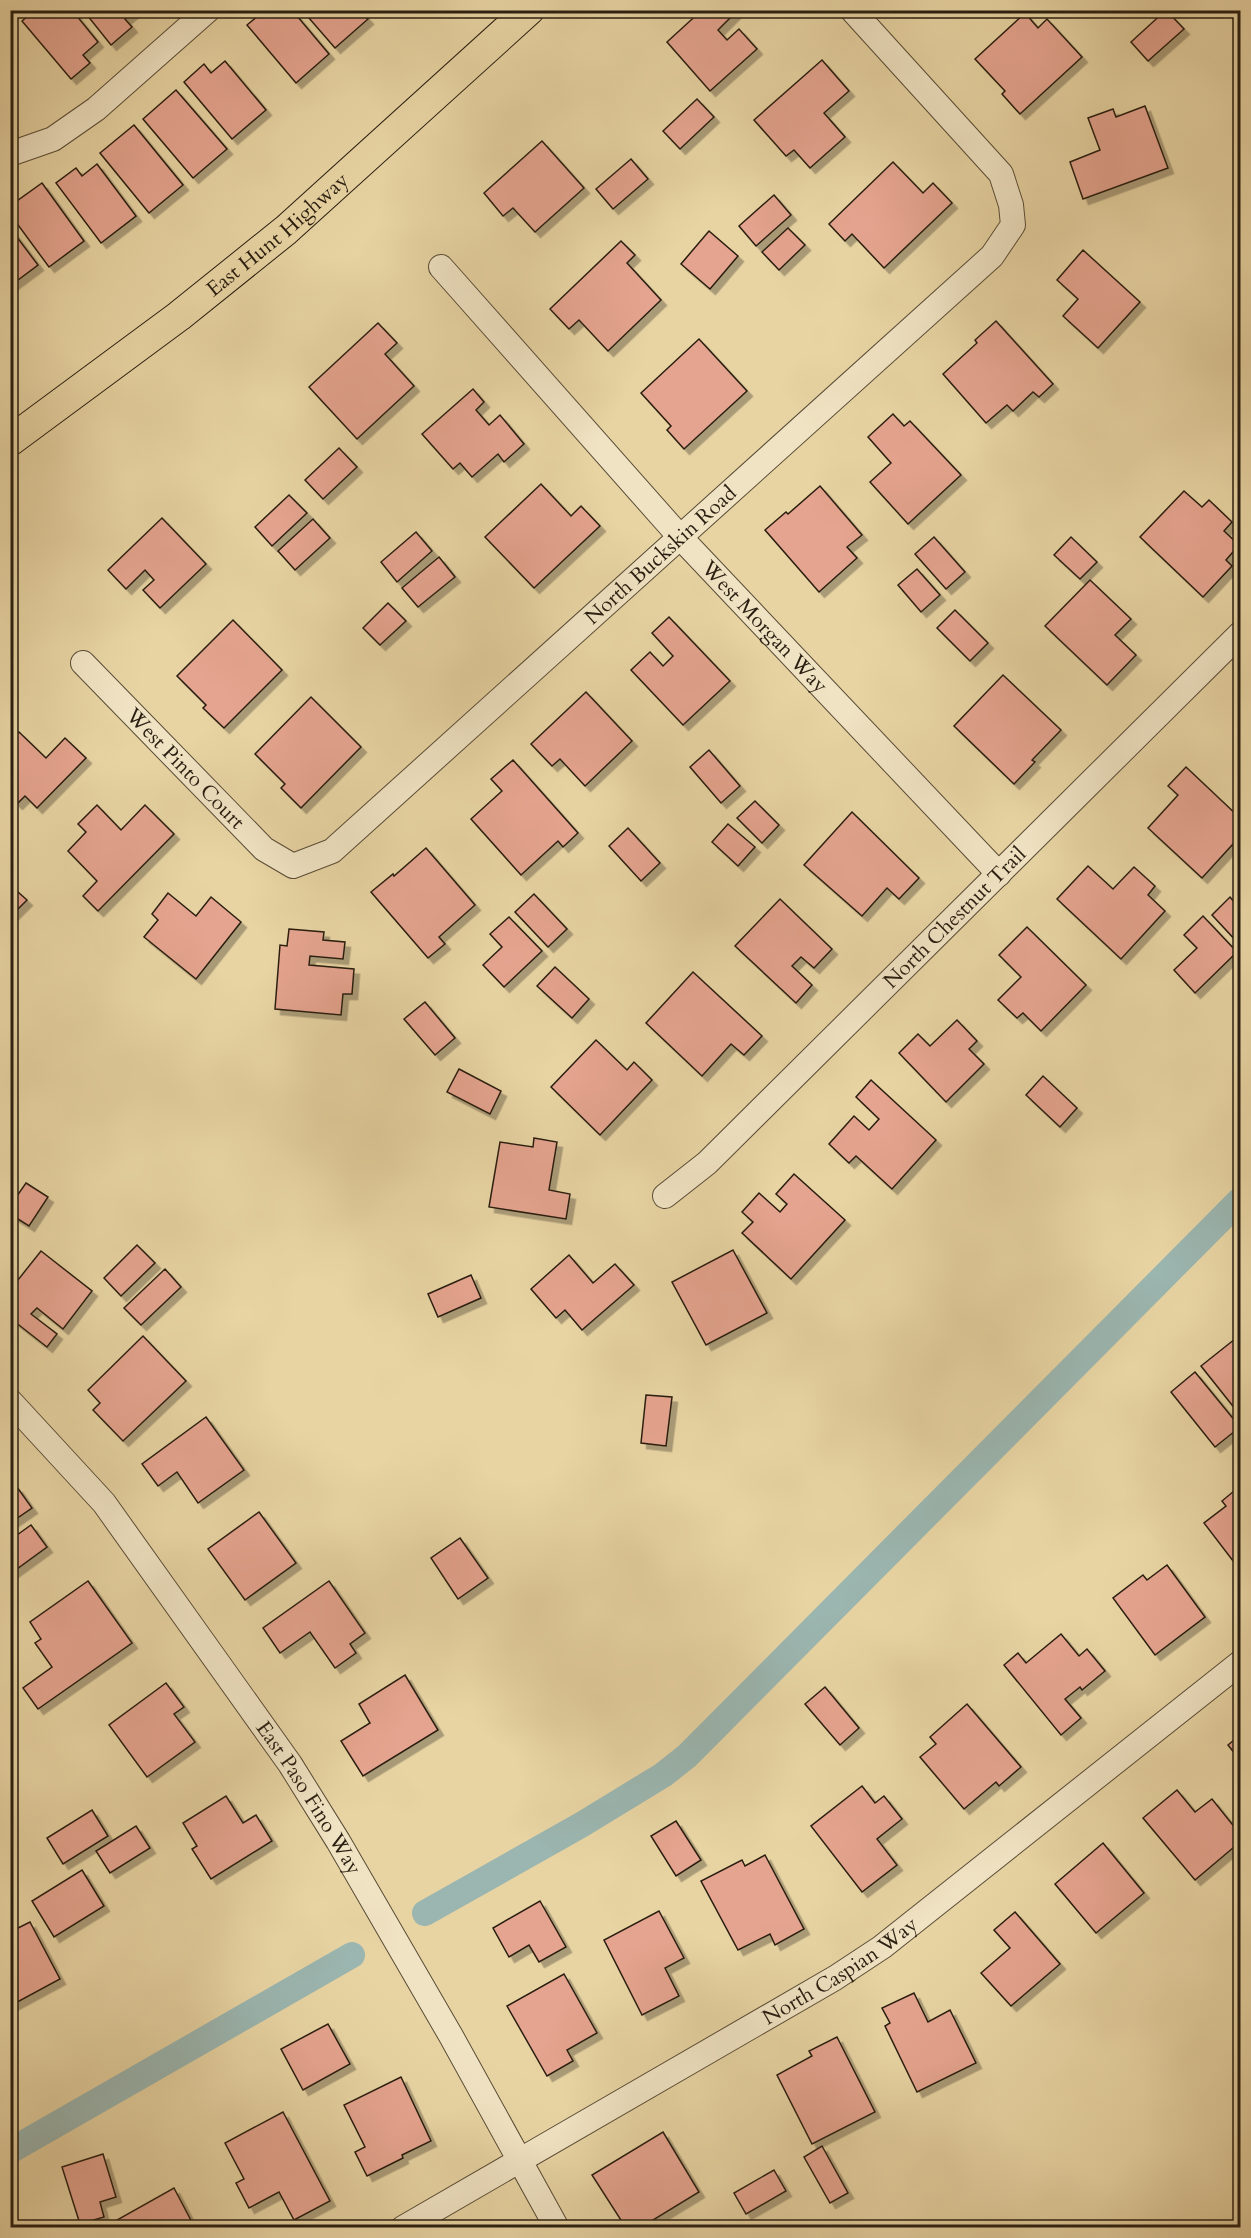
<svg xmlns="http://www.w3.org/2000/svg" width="1251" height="2238" font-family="Cardo,serif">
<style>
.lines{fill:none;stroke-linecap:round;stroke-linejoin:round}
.canal{stroke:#9bb6b0;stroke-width:26}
.building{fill:#e5a48f;stroke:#291e11;stroke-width:1.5;filter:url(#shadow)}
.minor-casing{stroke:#594c36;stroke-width:26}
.major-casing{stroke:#291e11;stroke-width:32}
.minor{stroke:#f0e3c3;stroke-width:24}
.major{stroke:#e8d4a3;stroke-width:30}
.labels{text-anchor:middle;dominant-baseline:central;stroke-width:4.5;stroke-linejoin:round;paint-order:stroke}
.street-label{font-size:21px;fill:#291e11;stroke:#f0e3c3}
</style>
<defs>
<filter id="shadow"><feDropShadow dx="5.5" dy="5.5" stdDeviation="0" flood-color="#0004"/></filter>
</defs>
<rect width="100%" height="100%" fill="#e8d4a3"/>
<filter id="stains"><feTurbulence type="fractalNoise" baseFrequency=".00333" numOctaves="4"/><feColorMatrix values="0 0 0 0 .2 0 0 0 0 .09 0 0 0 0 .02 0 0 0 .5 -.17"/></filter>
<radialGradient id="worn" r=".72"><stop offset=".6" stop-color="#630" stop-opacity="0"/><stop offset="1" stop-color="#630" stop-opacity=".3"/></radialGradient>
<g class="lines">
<g class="canal">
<path d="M425 1913 581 1825 663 1775 687 1756 1240 1200"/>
<path d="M10 2151 352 1955"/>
</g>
</g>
<g class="building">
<path d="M35 10H72L98 42 83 55 90 63 71 79 22 21Z"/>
<path d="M83 10H136L125 19 132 27 111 45Z"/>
<path d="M265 10H268L273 17 280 10H292L329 54 296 83 247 25Z"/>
<path d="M302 10H360L368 19 335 48Z"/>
<path d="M702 10H738L718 30 727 40 739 29 757 49 710 91 667 42Z"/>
<path d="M1166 10 1184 29 1148 61 1131 42Z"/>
<path d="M1226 10H1240V23L1238 25Z"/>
<path d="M1025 13 1038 28 1047 19 1082 57 1020 114 1002 94 1005 91 975 59Z"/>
<path d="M822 60 849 91 824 113 845 137 810 168 794 150 786 156 754 120Z"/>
<path d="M225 61 266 110 232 139 184 82 204 64 211 73Z"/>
<path d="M176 90 227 149 193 178 143 119Z"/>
<path d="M697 99 714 117 680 149 663 131Z"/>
<path d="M1145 106 1168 168 1083 199 1070 162 1100 150 1088 118 1113 109 1116 117Z"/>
<path d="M134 125 183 185 149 213 100 153Z"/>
<path d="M542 141 584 188 535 232 513 208 503 216 484 193Z"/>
<path d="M631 159 648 179 613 209 596 189Z"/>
<path d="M893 162 923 193 933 183 952 203 884 268 852 234 845 241 829 224Z"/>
<path d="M97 164 136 216 101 243 56 183 76 168 82 176Z"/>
<path d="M42 183 84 241 49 267 10 214V206Z"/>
<path d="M774 195 791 215 756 246 739 226Z"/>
<path d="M10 228 38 265 10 286Z"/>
<path d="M788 228 805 245 779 270 762 252Z"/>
<path d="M709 231 738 256 710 289 681 264Z"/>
<path d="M621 241 635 255 627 263 661 300 608 351 579 320 569 329 550 309Z"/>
<path d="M1083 250 1140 302 1098 348 1063 316 1078 299 1057 280Z"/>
<path d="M996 321 1053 384 1039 397 1033 392 1013 411 1007 405 986 423 943 374 977 343 975 340Z"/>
<path d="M378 323 397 343 385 354 414 386 357 439 309 387Z"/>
<path d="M699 339 747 391 684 449 667 430 671 426 641 393Z"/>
<path d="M473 389 484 402 476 410 489 425 500 415 524 444 504 462 498 454 472 477 460 463 453 469 422 434Z"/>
<path d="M893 414 904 426 910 421 961 475 908 524 870 482 891 463 868 437Z"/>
<path d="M339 448 357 467 323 499 305 480Z"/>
<path d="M541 484 571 516 581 506 600 526 534 588 485 537Z"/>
<path d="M820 486 862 535 847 547 857 558 819 592 765 530 786 512 788 514Z"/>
<path d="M1184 491 1202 507 1209 500 1232 522 1224 531 1239 545 1226 560 1232 566 1203 597 1140 537Z"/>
<path d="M289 495 307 513 272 546 255 527Z"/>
<path d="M162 518 206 564 160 608 143 590 154 580 145 570 126 589 108 570Z"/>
<path d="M313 519 330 538 295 570 278 551Z"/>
<path d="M416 532 432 551 397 582 381 562Z"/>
<path d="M934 537 965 572 946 589 915 554Z"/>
<path d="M1071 537 1097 562 1080 579 1054 555Z"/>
<path d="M439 557 455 577 418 607 402 588Z"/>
<path d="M917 569 940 595 921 612 898 585Z"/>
<path d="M1090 580 1131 619 1115 635 1136 655 1107 685 1045 626Z"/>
<path d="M388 603 406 621 380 645 363 628Z"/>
<path d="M955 610 988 643 970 661 937 628Z"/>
<path d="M669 617 730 681 683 725 631 670 650 652 663 666 673 656 652 633Z"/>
<path d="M233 620 282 670 224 728 203 708 206 705 177 676Z"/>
<path d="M1003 675 1061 730 1032 760 1035 762 1014 784 954 726Z"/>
<path d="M586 692 632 741 585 786 560 759 552 766 531 744Z"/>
<path d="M311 697 361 747 301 808 281 788 285 784 255 754Z"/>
<path d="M19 732 46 758 65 738 86 758 37 808 25 796 17 804 10 797V741Z"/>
<path d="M709 750 740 786 721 803 690 767Z"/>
<path d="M513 760 578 833 563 847 558 841 521 875 471 819 502 791 491 779Z"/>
<path d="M1186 767 1240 818V850L1234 843 1202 878 1148 828 1178 795 1168 786Z"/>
<path d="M755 801 779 825 762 843 737 818Z"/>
<path d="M97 805 121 830 145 805 174 834 98 911 83 896 97 881 68 851 86 832 78 824Z"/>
<path d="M852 812 919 878 899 899 887 888 862 916 804 865Z"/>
<path d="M728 824 755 847 738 866 712 842Z"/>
<path d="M628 828 660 863 641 881 609 846Z"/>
<path d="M426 848 475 905 439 937 445 944 428 958 371 892 393 874 394 876Z"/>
<path d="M1088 866 1113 889 1134 867 1155 886 1148 895 1165 911 1121 959 1057 899Z"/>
<path d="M10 885 27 900 10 917Z"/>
<path d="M168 893 196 916 211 897 241 922 196 979 144 937 158 920 152 914Z"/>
<path d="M534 894 567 929 548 947 515 912Z"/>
<path d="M1230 897 1240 909V945L1212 915Z"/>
<path d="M780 899 832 949 814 968 801 957 792 966 812 985 796 1003 735 946Z"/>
<path d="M1203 916 1237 952 1195 993 1174 970 1197 948 1184 935Z"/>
<path d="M509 917 542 951 504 987 483 965 502 947 490 934Z"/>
<path d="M1027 927 1086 985 1041 1031 1023 1013 1017 1018 998 1000 1021 977 999 955Z"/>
<path d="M289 929 324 932 323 940 345 942 343 959 310 956 309 965 354 969 352 994H343L341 1015 275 1009 280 945 287 946Z"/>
<path d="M555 967 589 999 572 1018 537 986Z"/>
<path d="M693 972 762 1036 744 1055 731 1044 702 1076 646 1023Z"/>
<path d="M425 1002 455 1038 435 1055 404 1019Z"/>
<path d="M957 1020 977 1041 969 1049 984 1064 946 1102 899 1053 918 1034 930 1046Z"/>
<path d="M596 1040 627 1070 634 1062 652 1080 600 1135 551 1087Z"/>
<path d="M459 1069 501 1091 490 1114 447 1092Z"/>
<path d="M1043 1076 1077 1108 1060 1127 1026 1095Z"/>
<path d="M871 1080 936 1140 892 1189 856 1156 849 1163 829 1144 854 1116 869 1130 879 1119 856 1097Z"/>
<path d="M534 1138 557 1142 549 1190 570 1194 566 1219 489 1207 500 1142 533 1147Z"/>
<path d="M794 1174 845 1220 791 1279 742 1233 753 1222 742 1212 759 1193 780 1212 787 1204 776 1194Z"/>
<path d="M26 1183 48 1197 29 1226 10 1214V1206Z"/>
<path d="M137 1245 155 1263 121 1296 104 1278Z"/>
<path d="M733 1250 767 1313 706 1345 672 1282Z"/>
<path d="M41 1251 92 1291 63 1329 37 1308 31 1314 57 1334 47 1347 10 1318V1290Z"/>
<path d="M569 1255 593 1283 615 1264 634 1285 582 1330 565 1310 556 1318 531 1289Z"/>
<path d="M165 1269 181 1287 141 1325 124 1308Z"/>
<path d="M471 1275 481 1298 438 1317 428 1294Z"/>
<path d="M1240 1335V1415L1201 1366Z"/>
<path d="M143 1336 186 1381 123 1441 93 1410 100 1403 88 1390Z"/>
<path d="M1195 1372 1240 1427 1215 1447 1171 1392Z"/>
<path d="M646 1395 672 1397 666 1446 641 1443Z"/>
<path d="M206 1417 244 1470 198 1503 177 1472 158 1486 142 1464Z"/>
<path d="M1240 1486V1570L1204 1523 1226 1506 1222 1501Z"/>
<path d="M17 1487 32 1508 10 1523V1492Z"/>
<path d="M259 1512 296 1563 245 1600 208 1549Z"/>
<path d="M31 1525 47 1547 10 1574V1526L17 1535Z"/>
<path d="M460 1538 488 1578 458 1599 431 1558Z"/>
<path d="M1167 1565 1205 1617 1155 1655 1113 1598 1143 1575 1147 1580Z"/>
<path d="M88 1581 132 1643 38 1709 23 1688 52 1667 35 1643 41 1639 30 1622Z"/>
<path d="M329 1581 365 1633 350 1644 356 1653 335 1668 310 1632 280 1653 263 1628Z"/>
<path d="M1061 1634 1079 1656 1087 1649 1105 1671 1082 1690 1080 1687 1065 1699 1081 1718 1061 1735 1004 1665 1018 1653 1026 1663Z"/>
<path d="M405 1675 438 1730 363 1776 341 1741 370 1723 359 1704Z"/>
<path d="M166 1683 184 1707 174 1714 195 1742 147 1777 109 1725Z"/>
<path d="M825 1687 859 1728 840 1745 805 1704Z"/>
<path d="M967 1704 1021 1767 999 1786 996 1782 964 1809 920 1757 936 1744 930 1737Z"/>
<path d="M1240 1735V1760L1228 1745Z"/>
<path d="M862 1786 875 1803 884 1796 902 1819 877 1839 897 1865 862 1892 811 1826Z"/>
<path d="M1177 1790 1195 1812 1212 1799 1240 1834V1842L1195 1880 1143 1818Z"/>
<path d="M226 1796 243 1823 256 1815 272 1841 211 1879 192 1849 197 1846 183 1823Z"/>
<path d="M92 1810 108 1836 63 1864 47 1838Z"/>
<path d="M676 1821 701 1860 676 1876 651 1836Z"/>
<path d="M136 1826 150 1848 110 1873 96 1851Z"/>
<path d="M1103 1843 1144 1893 1096 1933 1055 1884Z"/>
<path d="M765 1855 804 1929 775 1945 770 1934 738 1950 701 1881 742 1860 745 1866Z"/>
<path d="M82 1870 104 1906 54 1937 32 1901Z"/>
<path d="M540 1901 566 1947 539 1962 529 1945 509 1957 493 1928Z"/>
<path d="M659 1911 684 1958 665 1968 679 1996 642 2015 604 1940Z"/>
<path d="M1015 1912 1060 1964 1011 2006 981 1973 1010 1948 994 1930Z"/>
<path d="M30 1922 60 1979 10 2006V1932Z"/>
<path d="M564 1974 597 2033 567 2050 573 2061 547 2076 507 2006Z"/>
<path d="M914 1993 928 2022 950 2010 976 2063 917 2092 885 2026 890 2023 882 2008Z"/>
<path d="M328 2024 350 2064 303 2090 281 2049Z"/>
<path d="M837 2037 875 2112 812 2144 777 2075 812 2056 809 2051Z"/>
<path d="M401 2077 431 2141 402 2155 403 2158 367 2176 355 2152 365 2147 344 2105Z"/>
<path d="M283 2112 330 2201 294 2220 279 2192 249 2208 236 2183 244 2179 225 2143Z"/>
<path d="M663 2132 699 2192 640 2228H626L592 2175Z"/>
<path d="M822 2146 848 2193 830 2203 804 2157Z"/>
<path d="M103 2154 116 2197 100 2202 104 2217 80 2224 62 2167Z"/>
<path d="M774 2170 786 2191 746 2214 734 2193Z"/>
<path d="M174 2188 195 2228H121L117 2220Z"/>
</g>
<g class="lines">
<defs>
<g id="minor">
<path d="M10 154 53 139 96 109 208 10"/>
<path id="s1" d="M441 267 680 537 999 874"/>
<path id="s2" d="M83 663 264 849 293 866 332 851 992 256 1013 225 1011 205 1001 174 852 10"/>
<path id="s3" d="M665 1196 707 1163 1240 634"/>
<path id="s4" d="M10 1401 104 1503 290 1764 338 1841 451 2036 557 2228"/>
<path id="s5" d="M403 2228 835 1978 882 1947 1240 1663"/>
</g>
<g id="major">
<path id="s6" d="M10 441 179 316 286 230 529 10"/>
</g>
</defs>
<use href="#minor" class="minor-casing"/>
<use href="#major" class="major-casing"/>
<use href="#minor" class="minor"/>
<use href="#major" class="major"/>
</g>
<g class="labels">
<g class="street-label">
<text stroke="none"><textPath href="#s6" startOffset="338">East Hunt Highway</textPath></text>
<text stroke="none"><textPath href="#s2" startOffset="777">North Buckskin Road</textPath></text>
<text stroke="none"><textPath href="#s1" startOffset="484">West Morgan Way</textPath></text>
<text stroke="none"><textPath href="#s2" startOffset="147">West Pinto Court</textPath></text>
<text stroke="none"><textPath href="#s3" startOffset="402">North Chestnut Trail</textPath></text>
<text stroke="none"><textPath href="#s4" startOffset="498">East Paso Fino Way</textPath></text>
<text stroke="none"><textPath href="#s5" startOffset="507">North Caspian Way</textPath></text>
</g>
</g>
<rect width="1251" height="2238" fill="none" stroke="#e8d4a3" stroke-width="36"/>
<rect x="12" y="12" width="1227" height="2214" fill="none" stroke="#291e11" stroke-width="3"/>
<rect x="18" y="18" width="1215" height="2202" fill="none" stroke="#291e11" stroke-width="1.5"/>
<rect width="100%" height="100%" filter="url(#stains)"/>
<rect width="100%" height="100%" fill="url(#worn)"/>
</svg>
